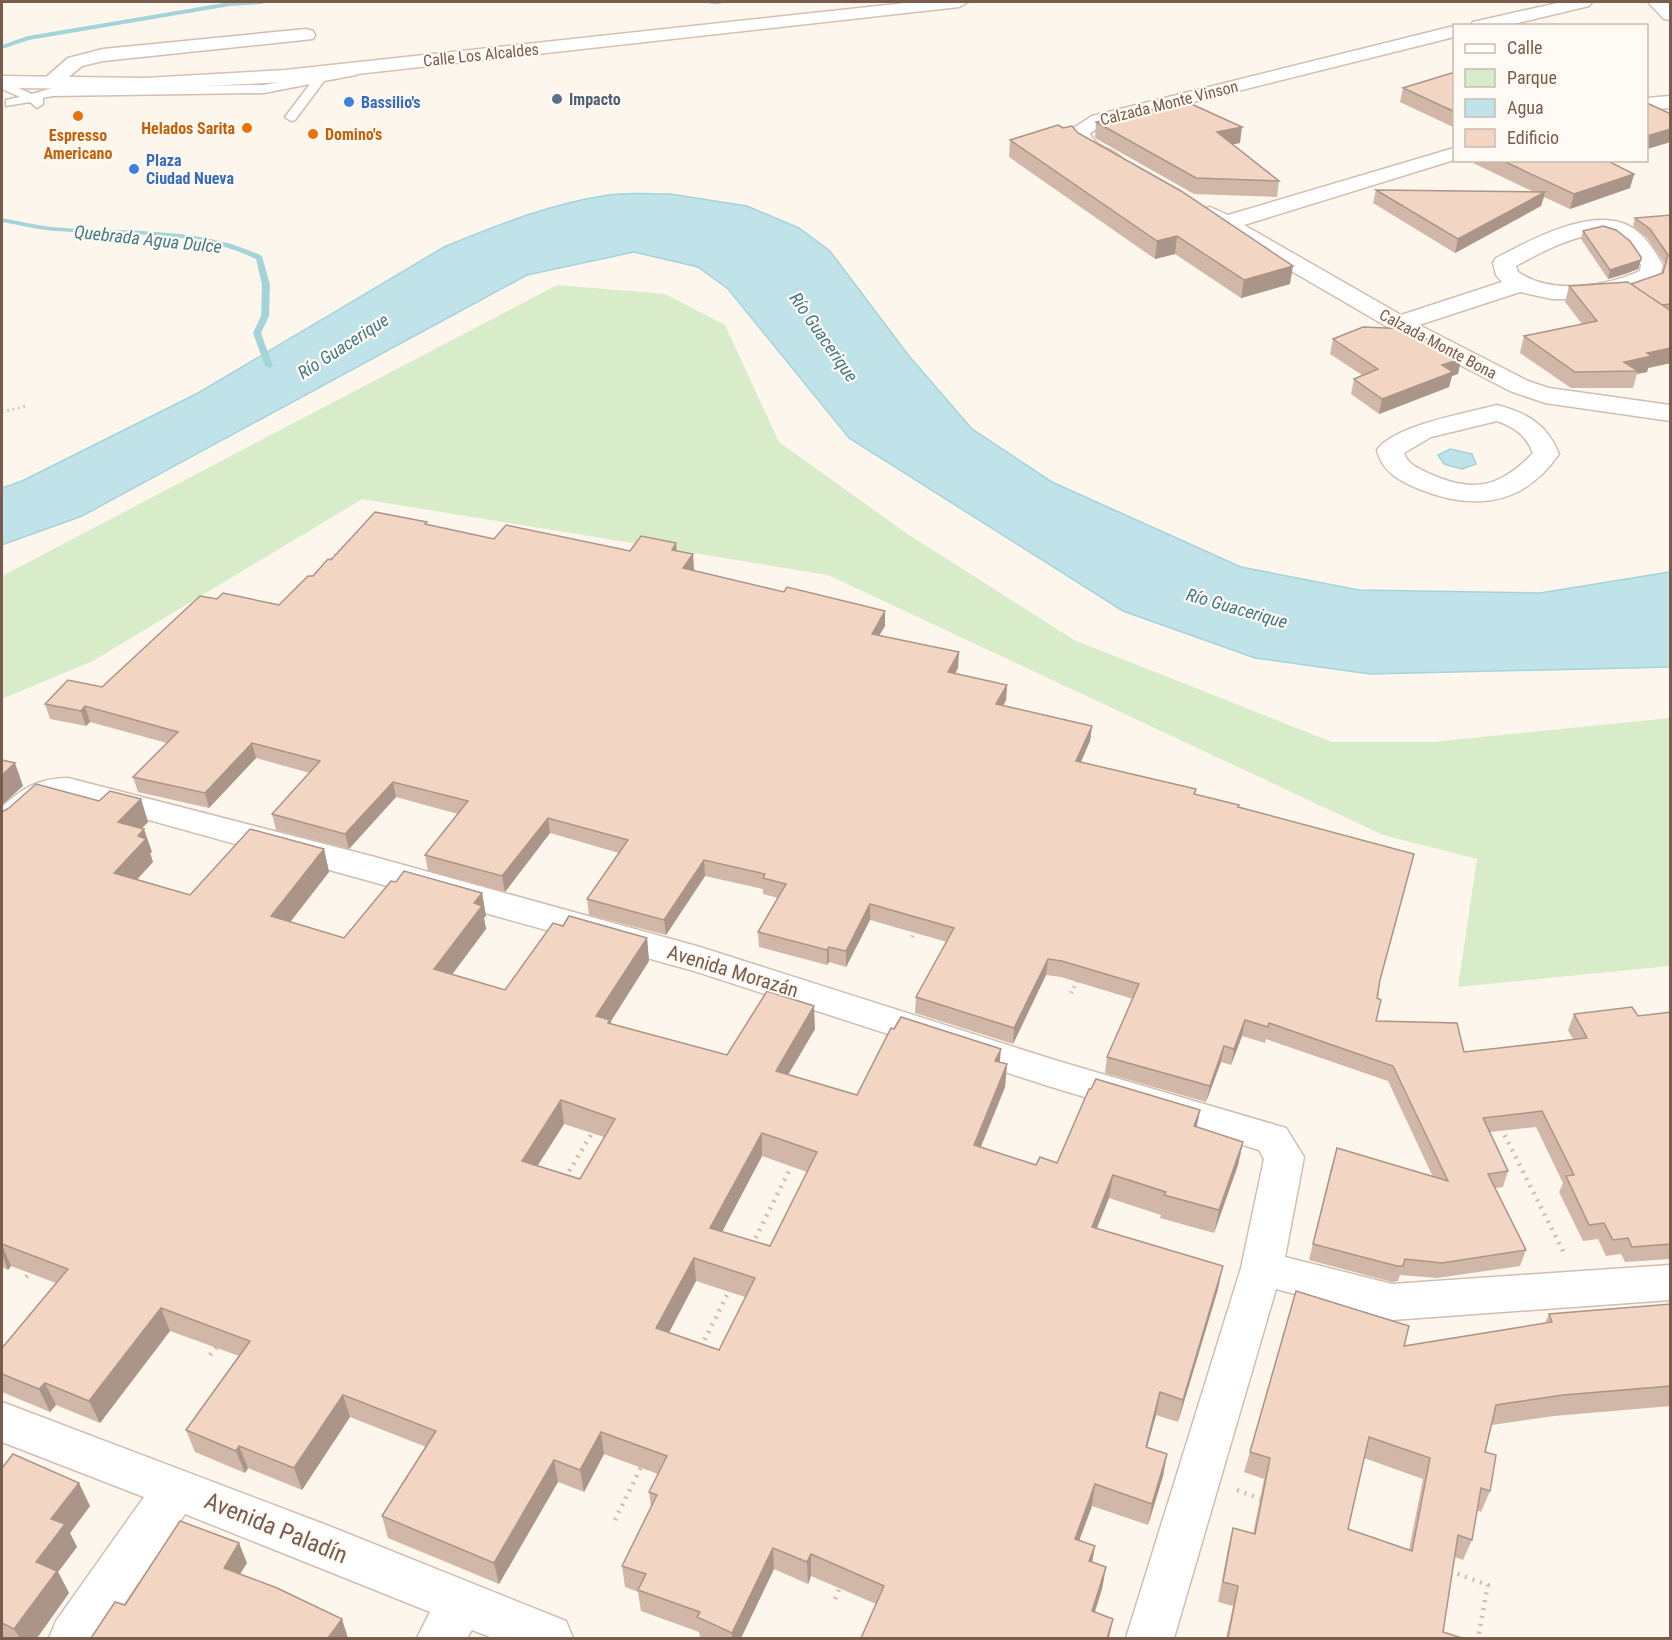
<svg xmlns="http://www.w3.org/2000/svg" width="1672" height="1640" font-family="'Roboto Condensed',sans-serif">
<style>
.green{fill:#d8ecc9}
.water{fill:#bfe3e8;stroke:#a5d3da;stroke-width:1.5}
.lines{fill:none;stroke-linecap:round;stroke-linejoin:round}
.stream{fill:#a5d3da;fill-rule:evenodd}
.service-casing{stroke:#d1beb0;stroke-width:3}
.minor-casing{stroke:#d1beb0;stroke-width:3}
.secondary-casing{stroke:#d6c0b0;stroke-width:3}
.path-far2{stroke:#d9b8a5;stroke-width:3;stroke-dasharray:1.5 4;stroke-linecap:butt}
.path-far1{stroke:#d9b8a5;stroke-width:4;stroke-dasharray:1.5 4.5;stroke-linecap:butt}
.path{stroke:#d9b8a5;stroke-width:4.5;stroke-dasharray:2 6;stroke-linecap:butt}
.service{fill:#fff;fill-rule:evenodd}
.minor{fill:#fff;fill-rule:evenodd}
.secondary{fill:#fff;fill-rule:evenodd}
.wall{fill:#d1b7a8;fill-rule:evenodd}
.shaded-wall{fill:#aa9588}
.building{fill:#f3d5c3;stroke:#aa9588;stroke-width:1.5;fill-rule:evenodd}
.service-dot{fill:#5c6f8a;stroke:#fffaf3;stroke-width:2}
.shop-dot{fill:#3f7fe0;stroke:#fffaf3;stroke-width:2}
.food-dot{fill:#e8710a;stroke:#fffaf3;stroke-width:2}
.labels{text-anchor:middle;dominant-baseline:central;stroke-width:4.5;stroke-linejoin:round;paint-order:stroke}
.far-street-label{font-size:16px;fill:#7a5c4d;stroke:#fffaf3}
.far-service-label{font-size:16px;font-weight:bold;fill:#4e5e75;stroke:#fffaf3;text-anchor:start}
.far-shop-label{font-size:16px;font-weight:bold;fill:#366cbe;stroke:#fffaf3;text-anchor:start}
.far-food-label{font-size:16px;font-weight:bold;fill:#c56008;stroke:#fffaf3;text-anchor:end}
.far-water-label{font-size:18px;font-style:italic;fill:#437c86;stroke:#fffaf3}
.street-label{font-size:20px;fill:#7a5c4d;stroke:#fffaf3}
.near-street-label{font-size:24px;fill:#7a5c4d;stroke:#fffaf3}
</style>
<rect width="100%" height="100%" fill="#fdf6ec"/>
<path class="green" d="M557 285 665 294 725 325 779 442 906 533 1074 640 1332 742H1432L1670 718V966L1458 987 1477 859 1383 835 828 575 362 499 93 661 2 699V576Z"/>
<g class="water">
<path d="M670 194 747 206 799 228 830 251 909 356 972 429 1052 482 1241 567 1359 590 1540 593 1670 572V667L1370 674 1255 658 1123 611 849 438 728 289 698 267 634 252 527 275 82 516 2 545V488L22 481 198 393 444 247C497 225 552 203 609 195 628 192 650 194 670 194Z"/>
<path d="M1450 449 1472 454 1476 464 1462 469 1444 464 1438 455Z"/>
</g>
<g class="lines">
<g class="stream">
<path d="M230 2H265L262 4 230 6 29 40 2 49V45L28 36Z"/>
<path d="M707 2H724C720 5 711 5 707 2Z"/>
<path d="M2 218C19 221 35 225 52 227 121 233 198 225 262 256L270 285 269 316 261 333 273 366 269 368 265 366 253 333 261 316 262 285 256 259C197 230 120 235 56 231 38 230 20 225 2 222Z"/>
</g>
<defs>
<path id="service" d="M352 68 356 69V75L324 81 295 120 291 121 285 117 310 84 264 93 52 96 43 98V104L37 108 30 102 6 106V100L20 97 2 89V81L32 94 52 88 264 85Z"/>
<g id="minor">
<path d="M1562 2H1592L1589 6 1505 26H1470L1473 22Z"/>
<path d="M1648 2H1667L1670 5V20L1664 19Z"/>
<path d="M1454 26V37L1106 124 1090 133C1095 149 1115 148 1123 160L1120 164C1101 169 1073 151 1069 131L1092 116Z"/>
<path d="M306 29 313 31 315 35 313 39 103 61 82 66 55 88H41L38 84 68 58 103 49Z"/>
<path d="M1670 96V108L1646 110V98Z"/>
<path d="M1454 148V160L1244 225 1401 315 1502 282 1496 275 1493 263 1496 258C1531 240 1601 200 1638 232 1649 241 1656 254 1663 265L1659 280 1629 291 1586 299H1552L1520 292 1419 325 1528 381 1549 388 1670 405V421L1545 403 1510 391 1391 329 1202 219 1199 214 1202 209 1210 207 1228 215ZM1601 233C1622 235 1630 249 1641 265L1640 271C1604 287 1552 295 1518 272L1516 266C1543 251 1570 237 1601 233Z"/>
<path d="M1497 405C1527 413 1547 424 1559 454 1523 506 1474 511 1419 489 1400 481 1382 472 1377 450 1395 425 1467 413 1497 405ZM1497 421C1514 427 1526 435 1533 453 1499 489 1472 493 1428 473 1418 468 1407 464 1404 453L1431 437Z"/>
<path d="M68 778 371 856 700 947 1058 1061 1286 1128 1304 1157 1285 1257 1392 1284 1670 1265V1300L1392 1320 1276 1289 1174 1638H1126L1241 1268 1264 1159 1259 1150 1045 1085 694 971 84 802C75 800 65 798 55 800 33 803 24 832 2 837V807C22 788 40 778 68 778Z"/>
<path d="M2 1402 329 1526 566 1621 573 1638H493L472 1630 467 1638H417L430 1612 185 1514 101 1638H49L56 1621 144 1497 2 1442Z"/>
</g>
<path id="secondary" d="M915 2H968L959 7 285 82 144 89 2 88V76L144 78 285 70Z"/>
</defs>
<use href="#service" class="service-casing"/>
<use href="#minor" class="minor-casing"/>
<use href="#secondary" class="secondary-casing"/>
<g class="path-far2">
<path d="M2 412 26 406"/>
<path d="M327 563 347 543"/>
</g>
<g class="path-far1">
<path d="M912 937 917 928"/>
<path d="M1071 993 1079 977"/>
</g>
<g class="path">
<path d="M1501 1128 1564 1253"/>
<path d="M565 1178 594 1130"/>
<path d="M752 1245 793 1163"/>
<path d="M26 1277 32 1270"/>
<path d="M701 1347 730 1289"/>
<path d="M210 1355 219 1344"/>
<path d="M1237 1490 1264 1500"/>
<path d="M615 1520 643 1463"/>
<path d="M1450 1571 1488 1585 1478 1638"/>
<path d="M835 1599 842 1583"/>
</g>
<use href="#service" class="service"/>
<use href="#minor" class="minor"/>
<use href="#secondary" class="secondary"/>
</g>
<g class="wall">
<path d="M1455 72V128L1400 102 1403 88Z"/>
<path d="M1096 122 1240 143 1232 144 1279 181 1277 197 1194 194 1095 138Z"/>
<path d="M1063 128 1078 133 1290 284 1241 298 1175 254 1155 259 1009 157 1010 140Z"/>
<path d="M1474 160H1607L1634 174 1630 188 1570 209 1544 197 1541 206 1455 253 1373 203 1376 190 1534 192 1473 163Z"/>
<path d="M1671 215V363L1648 368 1647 372 1637 374 1633 388H1571L1520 353 1524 336 1582 324 1565 302 1569 286 1631 284 1662 273 1665 264 1647 238 1633 226 1635 218Z"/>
<path d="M1583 231 1641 260 1638 269 1625 274 1608 279 1581 239Z"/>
<path d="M1333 339 1461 359 1458 374 1452 376 1449 387 1379 414 1351 394 1354 379 1362 375 1330 354Z"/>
<path d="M428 525 494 539 630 551 676 543 677 551 694 569 693 571 885 626 879 635 958 668 955 673 1007 685 1006 700 1003 706 1092 726 1090 741 1081 762 1196 789 1195 794 1238 808 1380 981 1376 1021 1464 1052 1573 1039 1568 1030 1574 1014 1638 1016 1671 1012V1259L1625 1262 1621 1254 1606 1256 1598 1239 1583 1241 1559 1192 1563 1183 1536 1127 1490 1132 1508 1171 1503 1187 1495 1188 1526 1250 1520 1266 1437 1278 1400 1275 1398 1281 1392 1282 1309 1260 1332 1164 1433 1177 1388 1081 1266 1039 1265 1043 1242 1036 1231 1065 1221 1062 1206 1102 1105 1073 1107 1057 1133 999 1061 977 1046 975 1013 1044 915 1013 916 997 947 942 870 920 846 967 829 962 827 965 759 947 758 932 778 898 763 894V889L705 876 666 935 589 915 587 899 619 853 550 833 505 892 428 871 425 855 458 814 396 797 349 849 276 830 272 814 310 773 256 758 209 808 138 792 133 777 167 743 90 722 86 726 50 719 45 704 102 687 217 599 279 605 331 560Z"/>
<path d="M141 799 148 822 142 828 152 852 150 853 153 862 137 879 190 895 324 849 329 872 290 922 344 938 396 882 482 893 486 916 484 918 486 929 452 974 505 990 563 926 647 938 649 961 611 1021V1024L727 1055 815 1029 788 1075 857 1095 1000 1062 1007 1064 1005 1087 981 1147 1036 1165 1057 1163 1200 1110 1197 1127 1243 1142 1238 1165 1214 1233 1160 1218 1161 1215 1109 1198 1097 1228 1218 1289 1178 1422 1156 1415 1147 1447 1167 1454 1163 1476 1148 1525 1092 1506 1079 1540 1095 1546 1092 1562 1106 1567 1102 1589 1095 1612 876 1604 811 1576 808 1584 774 1569 741 1638H700L699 1632 641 1611 638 1592 625 1587 622 1566 651 1507 649 1492 658 1474 604 1454 584 1492 558 1482 499 1584 388 1538 382 1516 426 1447 350 1417 302 1490 248 1468 245 1473 195 1452 186 1430 239 1356 170 1331 100 1423 56 1405 50 1412 2 1392V1348L56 1283 11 1266 8 1270 2 1267V812L99 801ZM564 1124 604 1137 580 1179 537 1166ZM762 1156 807 1172 770 1246 722 1232ZM696 1281 745 1297 719 1350 669 1333Z"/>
<path d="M1671 1304V1406L1554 1416 1492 1425 1485 1452 1490 1491 1481 1512 1477 1510 1472 1540 1463 1560 1455 1557 1443 1632 1462 1638H1226L1233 1606 1218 1602 1228 1548 1233 1528 1253 1534 1264 1479 1244 1472 1250 1452 1404 1346 1545 1323 1549 1314ZM1364 1458 1423 1479 1409 1550 1348 1529Z"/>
<path d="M2 1468 90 1506 70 1533 77 1547 58 1572 69 1593 37 1638H2Z"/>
</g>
<g class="shaded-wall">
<path d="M1242 127 1240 143 1214 148 1217 132Z"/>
<path d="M1671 129V142L1647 149V136Z"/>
<path d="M1634 174 1630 188 1570 209 1574 194Z"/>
<path d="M1545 192 1541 206 1455 253 1458 239Z"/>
<path d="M1177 236 1175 254 1155 259 1157 241Z"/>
<path d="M1641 260 1638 269 1625 274 1608 279 1610 270Z"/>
<path d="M1293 266 1290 284 1241 298 1244 280Z"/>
<path d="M1671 348V363L1648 368 1647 372 1637 374 1638 371 1624 362 1647 353Z"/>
<path d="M1461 359 1458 374 1452 376 1449 387 1379 414 1382 399 1442 365Z"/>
<path d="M676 543 677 558 672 550Z"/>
<path d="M693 554 694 569 684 583 683 568Z"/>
<path d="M885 611V626L871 649 872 634Z"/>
<path d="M959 652 958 668 948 687V672Z"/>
<path d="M1007 685 1006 700 995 720 996 704Z"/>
<path d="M85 706 90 722 86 726 81 711Z"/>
<path d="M1092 726 1090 741 1074 777 1076 761Z"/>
<path d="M252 743 256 758 209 808 205 793Z"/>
<path d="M15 763 23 786 2 805V775Z"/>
<path d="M393 782 396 797 349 849 345 834Z"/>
<path d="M141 799 148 822 126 845 118 822Z"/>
<path d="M548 818 550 833 505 892 502 876Z"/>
<path d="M144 829 152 852 150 853 153 862 122 896 114 873 138 836Z"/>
<path d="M324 849 329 872 277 939 271 916Z"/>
<path d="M704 860 705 876 666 935 664 920Z"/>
<path d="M482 893 486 916 484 918 486 929 439 992 434 969 474 903Z"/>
<path d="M870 904V920L846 967V951Z"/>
<path d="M647 938 649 961 611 1021 613 1043 596 1016Z"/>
<path d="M829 947V962L827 965V950Z"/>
<path d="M1048 959 1046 975 1013 1044 1014 1028Z"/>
<path d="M814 1006 815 1029 776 1095V1071Z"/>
<path d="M1245 1020 1242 1036 1231 1065 1234 1049Z"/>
<path d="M1224 1046 1221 1062 1206 1102 1210 1086Z"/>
<path d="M1001 1049 999 1072 995 1061Z"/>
<path d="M1007 1064 1005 1087 972 1168 974 1145Z"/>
<path d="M561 1100 564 1124 526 1184 522 1161Z"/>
<path d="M1200 1110 1195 1133 1194 1126Z"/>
<path d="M762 1133V1156L712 1251 710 1228Z"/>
<path d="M1243 1142 1238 1165 1214 1233 1219 1210Z"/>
<path d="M1113 1175 1109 1198 1088 1250 1092 1227Z"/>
<path d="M2 1245 11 1266 8 1270 2 1255Z"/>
<path d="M694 1258 696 1281 659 1351 656 1328Z"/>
<path d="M1223 1266 1218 1289 1178 1422 1183 1400Z"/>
<path d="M161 1308 170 1331 100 1423 89 1401Z"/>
<path d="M45 1383 56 1405 50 1412 39 1389Z"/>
<path d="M1160 1392 1156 1415 1141 1469 1146 1447Z"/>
<path d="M343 1395 350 1417 302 1490 294 1468Z"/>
<path d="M601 1432 604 1454 584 1492 580 1470Z"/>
<path d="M239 1446 248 1468 245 1473 236 1451Z"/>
<path d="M1167 1454 1163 1476 1148 1525 1152 1504Z"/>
<path d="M554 1460 558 1482 499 1584 494 1563Z"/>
<path d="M79 1483 90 1506 70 1533 77 1547 58 1572 69 1593 37 1638H20L14 1629 51 1519Z"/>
<path d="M1095 1484 1092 1506 1072 1560 1075 1539Z"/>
<path d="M239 1543 247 1563 232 1587 224 1568Z"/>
<path d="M1095 1546 1091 1568 1089 1561Z"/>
<path d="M773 1548 774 1569 741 1638H732V1633Z"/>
<path d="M811 1554V1576L808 1584 807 1562Z"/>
<path d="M1106 1567 1102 1589 1088 1632 1092 1611Z"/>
<path d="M342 1619 348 1638H328Z"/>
<path d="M1113 1619 1109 1638H1107Z"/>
</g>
<g class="building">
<path d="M1455 72V112L1403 88Z"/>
<path d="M1187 102 1242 127 1217 132 1279 181 1196 178 1096 122Z"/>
<path d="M1647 103 1671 114V129L1647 136Z"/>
<path d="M1058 125 1063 128 1072 126 1078 133 1181 191 1293 266 1244 280 1177 236 1157 241 1010 140Z"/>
<path d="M1501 160H1606L1634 174 1574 194Z"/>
<path d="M1376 190 1545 192 1458 239Z"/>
<path d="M1671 215V304L1661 305 1631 284 1663 273 1668 255 1650 229 1635 218Z"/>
<path d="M1603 226 1616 230 1630 241 1641 257V260L1610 270 1583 231Z"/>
<path d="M1628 282 1671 311V348L1647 353 1652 356 1624 362 1638 371 1575 372 1524 336 1597 321 1569 286Z"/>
<path d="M1363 327 1410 329 1461 359 1442 365 1453 372 1382 399 1354 379 1378 369 1333 339Z"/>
<path d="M375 512 427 522 425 524 494 539 506 525 630 551 641 536 676 543 672 550 693 554 683 568 784 592 787 587 885 611 872 634 959 652 948 672 1007 685 996 704 1092 726 1076 761 1196 789 1194 794 1239 805 1238 807 1414 854 1380 980 1377 998 1381 1000 1376 1021 1457 1023 1464 1052 1587 1038 1574 1014 1632 1007 1638 1016 1671 1012V1244L1632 1247 1628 1238 1613 1240 1604 1223 1589 1225 1566 1176 1574 1175 1542 1111 1483 1118 1508 1171 1488 1174 1526 1250 1442 1263 1405 1259 1403 1266H1397L1313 1244 1337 1148 1448 1181 1393 1066 1269 1023 1268 1027 1245 1020 1234 1049 1224 1046 1210 1086 1107 1057 1139 984 1062 961 1048 959 1014 1028 916 997 954 928 870 904 846 951 829 947 827 950 758 932 786 884 763 878 765 874 704 860 664 920 587 899 628 840 548 818 502 876 425 855 468 801 393 782 345 834 272 814 320 761 252 743 205 793 133 777 178 732 85 706 81 711 45 704 68 680 102 687 200 596 217 599 223 593 279 605 308 576H313L328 559 331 560Z"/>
<path d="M2 760 15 763 2 775Z"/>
<path d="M36 784 99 801 110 791 141 799 118 822 144 829 138 836 146 839 114 873 190 895 250 829 324 849 271 916 344 938 391 881 396 882 404 871 482 893 474 903 482 906 434 969 505 990 553 923 563 926 569 916 647 938 596 1016 610 1020 608 1023 727 1055 767 991 814 1006 776 1071 857 1095 891 1028 894 1029 901 1017 1001 1049 995 1061 1007 1064 974 1145 1036 1165 1040 1157 1057 1163 1089 1089H1091L1096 1079 1200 1110 1194 1126 1243 1142 1219 1210 1164 1195 1166 1192 1113 1175 1092 1227 1223 1266 1183 1400 1160 1392 1146 1447 1167 1454 1152 1504 1095 1484 1075 1539 1095 1546 1089 1561 1106 1567 1092 1611 1113 1619 1107 1638H861L884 1586 811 1554 807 1562 773 1548 732 1633 697 1617 700 1612 638 1590 646 1574 622 1566 657 1495 649 1492 667 1456 601 1432 580 1470 554 1460 494 1563 382 1516 436 1431 343 1395 294 1468 239 1446 236 1451 186 1430 250 1341 161 1308 89 1401 45 1383 39 1389 2 1374V1348L68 1269 2 1244V812L9 808ZM561 1100 615 1119 580 1179 522 1161ZM762 1133 817 1152 770 1246 710 1228ZM694 1258 755 1278 719 1350 656 1328Z"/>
<path d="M1296 1291 1409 1326 1404 1346 1552 1322 1549 1314 1671 1304V1386L1563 1395 1496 1405 1485 1452 1496 1455 1490 1491 1481 1488 1472 1540 1458 1535 1443 1632 1462 1638H1228L1238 1586 1223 1582 1233 1528 1255 1534 1270 1458 1250 1452ZM1369 1437 1430 1458 1412 1551 1348 1529Z"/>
<path d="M13 1454 79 1483 51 1519 65 1524 36 1562 57 1571 14 1629 2 1623V1468Z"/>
<path d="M180 1521 239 1543 224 1568 277 1588 342 1619 328 1638H91L115 1602 125 1605Z"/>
</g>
<circle class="service-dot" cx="557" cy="99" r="6"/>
<g class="shop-dot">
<circle cx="349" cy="102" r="6"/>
<circle cx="134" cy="169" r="6"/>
</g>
<g class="food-dot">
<circle cx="78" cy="116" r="6"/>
<circle cx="247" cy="128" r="6"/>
<circle cx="313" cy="134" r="6"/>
</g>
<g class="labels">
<g class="far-street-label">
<text transform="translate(481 55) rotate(-6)">Calle Los Alcaldes</text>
<text transform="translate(1169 103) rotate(-14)">Calzada Monte Vinson</text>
<text transform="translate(1438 344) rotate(28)">Calzada Monte Bona</text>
</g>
<g class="far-service-label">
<text x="569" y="99">Impacto</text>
</g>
<g class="far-shop-label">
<text x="361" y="102">Bassilio's</text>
<text x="146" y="160">Plaza<tspan x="146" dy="18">Ciudad Nueva</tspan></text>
</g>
<g class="far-food-label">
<text x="235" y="128">Helados Sarita</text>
<text x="325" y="134" text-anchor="start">Domino's</text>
<text x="78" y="135" text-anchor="middle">Espresso<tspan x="78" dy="18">Americano</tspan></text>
</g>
<g class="far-water-label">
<text transform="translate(148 239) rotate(6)">Quebrada Agua Dulce</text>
<text transform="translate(824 337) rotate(55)">Río Guacerique</text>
<text transform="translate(343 346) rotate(-33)">Río Guacerique</text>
<text transform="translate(1237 608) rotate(16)">Río Guacerique</text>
</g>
<g class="street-label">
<text transform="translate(733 971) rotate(17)">Avenida Morazán</text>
</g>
<g class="near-street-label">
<text transform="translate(276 1528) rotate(22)">Avenida Paladín</text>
</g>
</g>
<rect width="1672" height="1640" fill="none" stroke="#7a5c4d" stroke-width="6"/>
<rect x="1453" y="24" width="195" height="138" fill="#fffaf3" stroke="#cabbb1" stroke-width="1.5"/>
<rect x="1465" y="44" width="30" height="9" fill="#ffffff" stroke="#cabbb1" stroke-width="1.5"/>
<text x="1507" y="54" font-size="18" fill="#7a5c4d">Calle</text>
<rect x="1465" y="69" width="30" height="18" fill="#d8ecc9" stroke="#cabbb1" stroke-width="1.5"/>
<text x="1507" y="84" font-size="18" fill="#7a5c4d">Parque</text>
<rect x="1465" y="99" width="30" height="18" fill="#bfe3e8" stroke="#cabbb1" stroke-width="1.5"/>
<text x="1507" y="114" font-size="18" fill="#7a5c4d">Agua</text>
<rect x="1465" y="129" width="30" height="18" fill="#f3d5c3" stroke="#cabbb1" stroke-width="1.5"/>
<text x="1507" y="144" font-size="18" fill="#7a5c4d">Edificio</text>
</svg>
